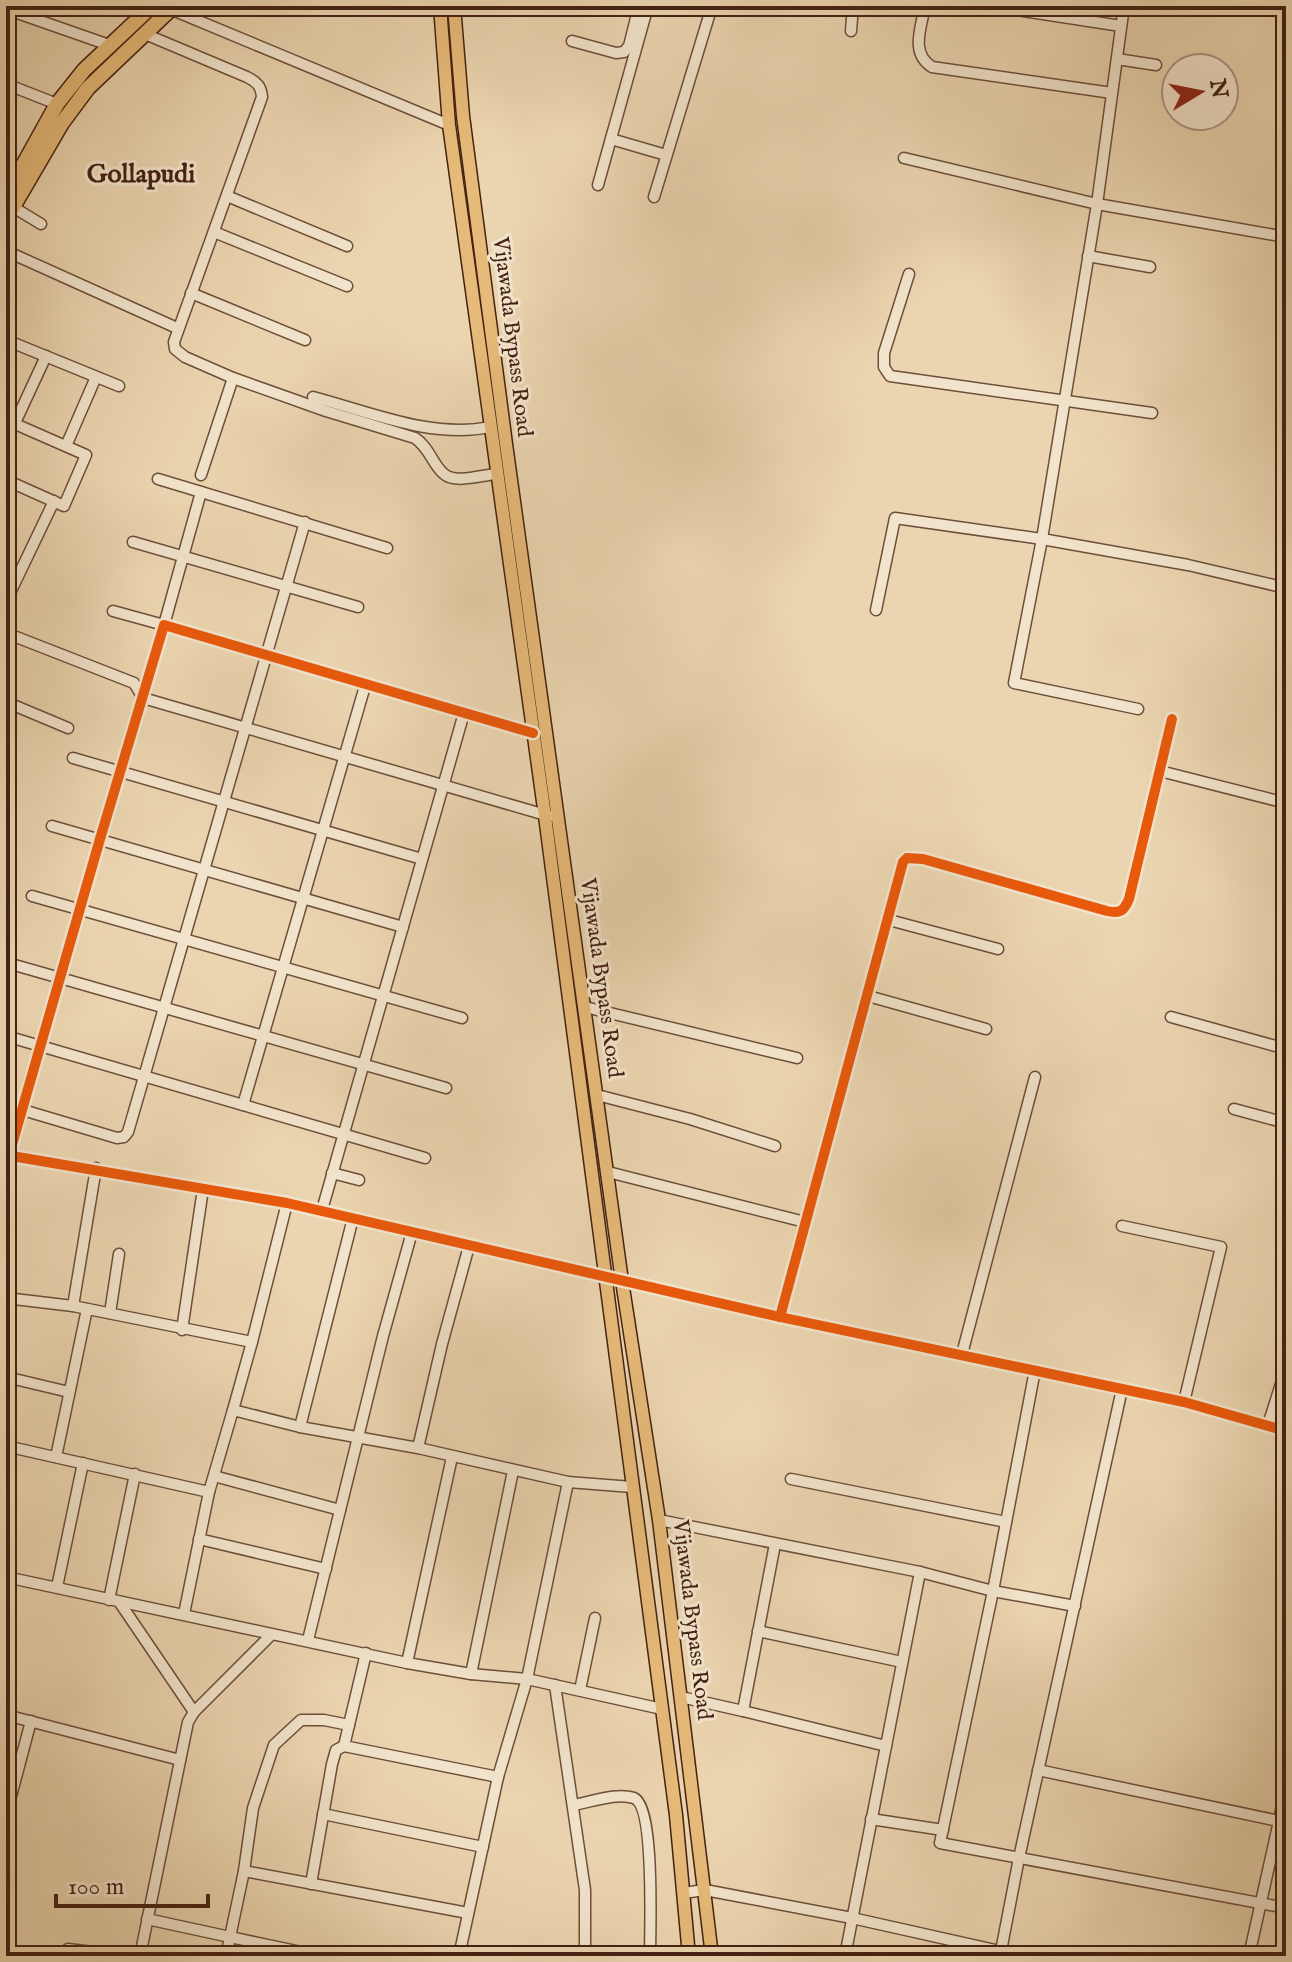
<svg xmlns="http://www.w3.org/2000/svg" width="1292" height="1962" font-family="'IM FELL English',serif">
<style>
.lines{fill:none;stroke-linecap:round;stroke-linejoin:round}
.minor-casing{stroke:#6e4e3a;stroke-width:13}
.major-casing{stroke:#442113;stroke-width:15}
.highway-casing{stroke:#442113;stroke-width:17}
.minor{stroke:#f2e4cc;stroke-width:10}
.major{stroke:#e6ba78;stroke-width:12}
.highway{stroke:#e6ba78;stroke-width:14}
.cycleway-casing{stroke:#f2e4cc;stroke-width:15}
.cycleway{stroke:#e8590c;stroke-width:10}
.labels{text-anchor:middle;dominant-baseline:central;stroke-width:6;stroke-linejoin:round;paint-order:stroke}
.street-label{font-size:22px;fill:#442113;stroke:#f2e4cc}
.quarter-label{font-size:26px;font-weight:bold;fill:#442113;stroke:#f2e4cc}
</style>
<rect width="100%" height="100%" fill="#ebd5b0"/>
<filter id="stains"><feTurbulence type="fractalNoise" baseFrequency=".0025" numOctaves="4"/><feColorMatrix values="0 0 0 0 .2 0 0 0 0 .09 0 0 0 0 .02 0 0 0 .5 -.17"/></filter>
<radialGradient id="worn" r=".72"><stop offset=".6" stop-color="#630" stop-opacity="0"/><stop offset="1" stop-color="#630" stop-opacity=".3"/></radialGradient>
<g class="lines">
<defs>
<g id="minor">
<path d="M925 6C921 28 910 53 932 67L1112 93"/>
<path d="M991 6 1121 26"/>
<path d="M1124 6 1097 204 1286 237"/>
<path d="M6 9 109 45"/>
<path d="M170 9 449 125"/>
<path d="M851 31 853 6"/>
<path d="M145 34 247 77C257 82 261 86 262 97L174 342 175 349 185 357 233 378 201 475"/>
<path d="M572 41 616 53 624 52 629 46 639 6"/>
<path d="M1117 59 1156 65"/>
<path d="M6 84 57 104"/>
<path d="M611 139 666 155"/>
<path d="M904 158 1097 204 1042 539 1188 565 1286 588"/>
<path d="M598 185 648 6"/>
<path d="M227 196 347 246"/>
<path d="M654 197 712 6"/>
<path d="M13 207 41 224"/>
<path d="M214 232 347 286"/>
<path d="M6 251 177 328"/>
<path d="M1088 256 1150 267"/>
<path d="M909 274 884 353V367L890 376 1152 413"/>
<path d="M191 293 305 340"/>
<path d="M6 340 119 386"/>
<path d="M233 378 326 411 415 438C430 448 432 464 444 474 455 484 482 475 496 474"/>
<path d="M313 397C370 412 431 439 490 427"/>
<path d="M6 420 86 455 64 506 6 480"/>
<path d="M15 423 46 356"/>
<path d="M66 446 96 377"/>
<path d="M158 479 387 548"/>
<path d="M133 542 358 607"/>
<path d="M6 591 10 593 54 501"/>
<path d="M876 610 895 518 1042 539 1014 683 1138 709"/>
<path d="M113 611 164 625 201 492"/>
<path d="M6 633 134 683 143 698 549 816"/>
<path d="M6 702 68 728"/>
<path d="M73 758 422 859"/>
<path d="M1160 771 1286 803"/>
<path d="M52 826 403 927"/>
<path d="M32 896 462 1018"/>
<path d="M889 920 998 949"/>
<path d="M11 964 446 1088"/>
<path d="M868 996 986 1029"/>
<path d="M585 1007 797 1058"/>
<path d="M1171 1017 1286 1049"/>
<path d="M6 1036 425 1158"/>
<path d="M597 1095 690 1119 775 1146"/>
<path d="M6 1105 117 1138 124 1137 128 1132 305 522"/>
<path d="M243 1105 365 686"/>
<path d="M1234 1109 1286 1123"/>
<path d="M6 1155 287 1203 780 1317 1184 1402 1286 1431"/>
<path d="M9 1155 100 839 164 625 533 733"/>
<path d="M608 1172 805 1222"/>
<path d="M332 1173 359 1180"/>
<path d="M322 1210 464 713"/>
<path d="M1122 1226 1221 1247 1184 1402"/>
<path d="M6 1298 73 1306 252 1342 233 1410"/>
<path d="M73 1306 96 1168"/>
<path d="M110 1313 119 1254"/>
<path d="M780 1317 903 862 907 858 923 859 1107 911C1120 914 1124 911 1129 899L1172 719"/>
<path d="M182 1330 203 1189"/>
<path d="M252 1342 287 1203"/>
<path d="M962 1354 1035 1077"/>
<path d="M1035 1370 993 1591 940 1843 1286 1908"/>
<path d="M6 1377 69 1392"/>
<path d="M1268 1425 1286 1368"/>
<path d="M300 1427 353 1218"/>
<path d="M6 1446 209 1492"/>
<path d="M418 1448 442 1344 469 1246"/>
<path d="M56 1457 87 1309"/>
<path d="M214 1476 340 1510"/>
<path d="M791 1479 1006 1522"/>
<path d="M659 1520 920 1572 993 1591 1075 1606"/>
<path d="M199 1539 326 1569"/>
<path d="M6 1577 407 1663 471 1674 527 1679 662 1709"/>
<path d="M57 1587 83 1463"/>
<path d="M109 1600 135 1474"/>
<path d="M120 1603 194 1712"/>
<path d="M184 1614 209 1492 233 1410 300 1427 418 1448 568 1482 632 1487"/>
<path d="M758 1631 902 1662"/>
<path d="M308 1640 383 1336 412 1232"/>
<path d="M366 1653 344 1746 498 1777"/>
<path d="M407 1663 452 1457"/>
<path d="M471 1674 513 1471"/>
<path d="M555 1685 585 1890V1956"/>
<path d="M580 1690 595 1618"/>
<path d="M681 1697 743 1711 775 1544"/>
<path d="M743 1711 886 1746"/>
<path d="M6 1715 180 1760"/>
<path d="M1038 1770 1279 1821 1249 1956"/>
<path d="M573 1805C591 1802 617 1792 634 1798 655 1807 650 1931 650 1956"/>
<path d="M323 1814 483 1847"/>
<path d="M6 1815 31 1721"/>
<path d="M871 1819 943 1830"/>
<path d="M1279 1821 1286 1785"/>
<path d="M244 1871 468 1913"/>
<path d="M311 1884 332 1764 336 1750 344 1746"/>
<path d="M683 1893 705 1890 852 1918 1022 1956"/>
<path d="M147 1919 230 1937 244 1871 253 1808 274 1745 301 1720H324L349 1725"/>
<path d="M58 1956 68 1949 125 1956"/>
<path d="M140 1956 188 1722 194 1712 271 1635"/>
<path d="M226 1956 230 1937 320 1956"/>
<path d="M459 1956 498 1777 527 1679 568 1482"/>
<path d="M845 1956 920 1572"/>
<path d="M1000 1956 1019 1858 1122 1389"/>
</g>
<g id="major">
<path d="M440 6 449 125 545 816 676 1815 689 1956"/>
<path d="M454 6 463 116 506 444 622 1281 659 1520 712 1956"/>
</g>
<g id="highway">
<path d="M6 196 57 104 84 70 152 6"/>
<path d="M6 219 62 123 88 88 174 6"/>
</g>
</defs>
<use href="#minor" class="minor-casing"/>
<use href="#major" class="major-casing"/>
<use href="#highway" class="highway-casing"/>
<use href="#minor" class="minor"/>
<use href="#major" class="major"/>
<use href="#highway" class="highway"/>
<defs>
<g id="cycleway">
<path d="M6 1155 287 1203 780 1317 1184 1402 1286 1431"/>
<path d="M9 1155 100 839 164 625 533 733"/>
<path d="M780 1317 903 862 907 858 923 859 1107 911C1120 914 1124 911 1129 899L1172 719"/>
</g>
</defs>
<use href="#cycleway" class="cycleway-casing"/>
<use href="#cycleway" class="cycleway"/>
</g>
<g class="labels">
<g class="street-label">
<text transform="translate(512 337) rotate(83)">Vijawada Bypass Road</text>
<text transform="translate(601 978) rotate(82)">Vijawada Bypass Road</text>
<text transform="translate(692 1620) rotate(83)">Vijawada Bypass Road</text>
</g>
<g class="quarter-label">
<text x="141" y="174">Gollapudi</text>
</g>
</g>
<rect width="1292" height="1962" fill="none" stroke="#ebd5b0" stroke-width="32"/>
<rect x="8" y="8" width="1276" height="1946" fill="none" stroke="#442113" stroke-width="4"/>
<rect x="16" y="16" width="1260" height="1930" fill="none" stroke="#442113" stroke-width="2"/>
<g transform="translate(1200 92) rotate(80)"><circle r="38" fill="#f2e4cc" stroke="#ac9682" stroke-width="2"/>
<path d="M0-6L14 30L0 20L-14 30Z" fill="#8f2418"/>
<text y="-12" font-size="22" font-weight="bold" text-anchor="middle" fill="#442113">N</text>
</g>
<path d="M56 1894v12h152v-12" fill="none" stroke="#442113" stroke-width="4"/>
<text x="68" y="1894" font-size="24" fill="#442113" stroke="#f2e4cc" stroke-width="6" paint-order="stroke">100 m</text>
<rect width="100%" height="100%" filter="url(#stains)"/>
<rect width="100%" height="100%" fill="url(#worn)"/>
</svg>
